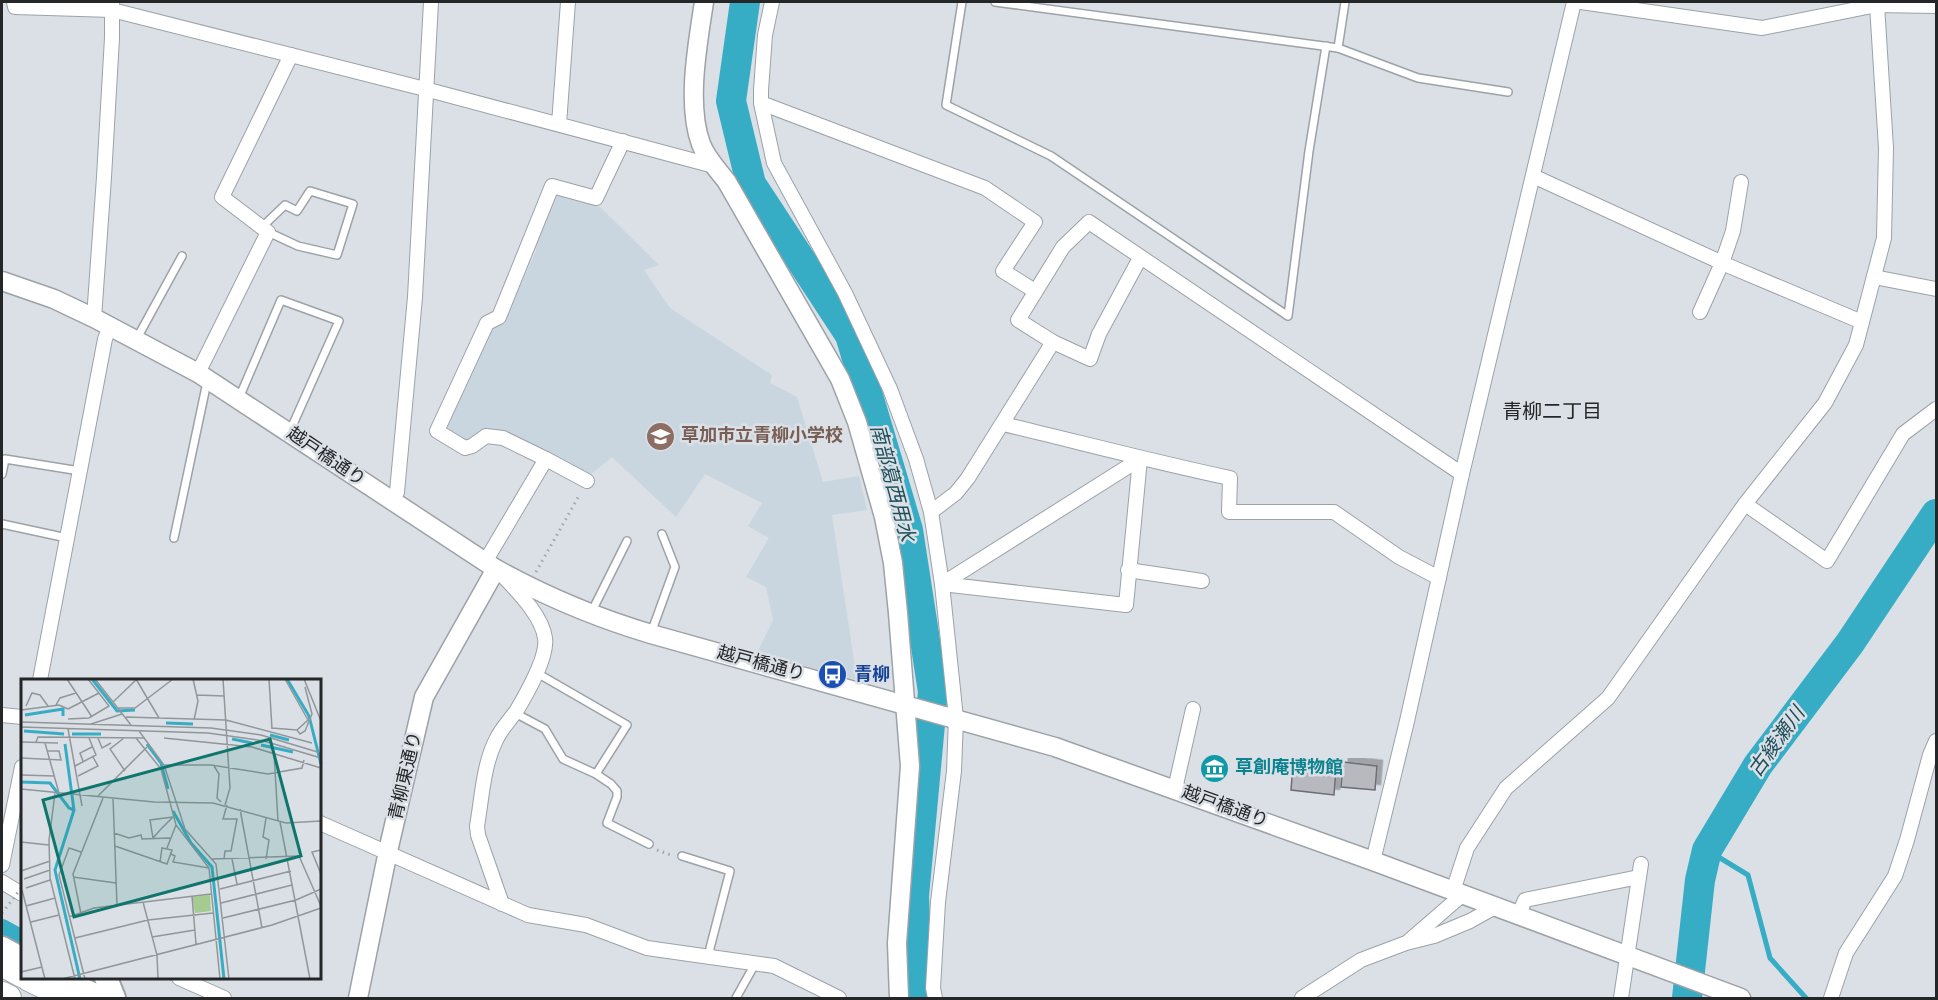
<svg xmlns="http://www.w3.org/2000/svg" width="1938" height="1000" font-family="'Alegreya Sans','Noto Sans JP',sans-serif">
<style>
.built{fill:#c9d6e0}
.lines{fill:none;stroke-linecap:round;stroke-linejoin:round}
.stream{stroke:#37adc5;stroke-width:5}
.canal{stroke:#37adc5;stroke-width:18}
.river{stroke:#37adc5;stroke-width:30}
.building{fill:#b8b9bf;stroke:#6d6d73;stroke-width:1.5;filter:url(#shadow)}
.service-casing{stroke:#9ca2a7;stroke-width:10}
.minor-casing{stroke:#9ca2a7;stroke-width:16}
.tertiary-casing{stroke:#9ca2a7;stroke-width:21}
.trunk-casing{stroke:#9ca2a7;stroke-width:26}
.motorway-casing{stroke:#9ca2a7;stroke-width:28}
.path{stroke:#a1a6aa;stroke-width:3;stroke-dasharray:1.5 4.5;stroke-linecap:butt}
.service{stroke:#fff;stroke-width:7}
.minor{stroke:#fff;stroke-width:14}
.tertiary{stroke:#fff;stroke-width:18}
.trunk{stroke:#fff;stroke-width:22}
.motorway{stroke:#fff;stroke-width:26}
.path-bridge{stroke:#a1a6aa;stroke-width:3;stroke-dasharray:1.5 4.5;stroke-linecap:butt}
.labels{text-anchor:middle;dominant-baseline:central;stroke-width:5;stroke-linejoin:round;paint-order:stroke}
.education-label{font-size:18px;font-weight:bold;fill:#785e54;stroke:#dae0e5;text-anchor:start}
.street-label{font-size:18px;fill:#242628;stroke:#dae0e5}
.transit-label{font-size:18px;font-weight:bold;fill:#164399;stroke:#dae0e5;text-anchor:start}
.culture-label{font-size:18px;font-weight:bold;fill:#0d838f;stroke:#dae0e5;text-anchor:start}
.neighbourhood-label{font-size:20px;fill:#242628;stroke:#dae0e5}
.water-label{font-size:20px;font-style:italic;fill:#1d4e59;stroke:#dae0e5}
.inset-river{fill:none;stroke:#37adc5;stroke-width:3}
.inset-road{fill:none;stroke:#919699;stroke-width:1.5}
.view{fill:#0f766e;fill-opacity:0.15;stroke:#0f766e;stroke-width:3}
.inset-edge{fill:none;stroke:#242628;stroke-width:3}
</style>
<defs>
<filter id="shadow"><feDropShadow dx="5.5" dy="-5.5" stdDeviation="0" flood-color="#0004"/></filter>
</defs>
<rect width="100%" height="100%" fill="#dae0e5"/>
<path class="built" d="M555 192 599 206 659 265 644 270 670 308 772 375 770 383 797 397 823 482 859 476 867 510 832 515 857 680 757 653 773 620 766 587 746 577 769 538 748 526 762 503 705 474 676 517 612 457 589 476 509 435 467 442 443 429 490 327 504 321 536 251 537 239Z"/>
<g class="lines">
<path class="stream" d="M1707 850 1748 875 1770 958 1806 998"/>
<path class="canal" d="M2 928 22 939"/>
<g class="river">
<path d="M745 2 731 101 751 184 850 335 908 530 933 692 914 896 918 998"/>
<path d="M1687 998 1700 880 1707 850 1758 765 1850 643 1936 514"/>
</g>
</g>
<g class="building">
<path d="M1343 762 1377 766 1375 790 1341 787Z"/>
<path d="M1293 764 1336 769 1334 795 1291 790Z"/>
</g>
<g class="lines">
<defs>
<g id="service">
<path d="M962 2 946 105 1051 156 1288 316 1309 151 1326 46"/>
<path d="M995 2 1338 48 1418 78 1508 92"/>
<path d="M1338 48 1345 2"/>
<path d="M263 226 285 205 297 211 310 191 353 204 337 255 298 246 268 232"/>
<path d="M136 340 182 256"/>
<path d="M239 398 281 300 339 321 290 431"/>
<path d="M2 474 5 459 80 471"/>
<path d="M2 524 67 538"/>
<path d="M174 538 207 382"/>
<path d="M592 611 627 541"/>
<path d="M651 633 675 567 662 534"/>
<path d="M537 673 627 725 596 774"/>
<path d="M515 713 545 729 563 759 596 774 611 784 617 791V797L607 823 649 844"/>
<path d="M682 856 730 871 710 948V959"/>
<path d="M736 998 755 964"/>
</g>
<g id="minor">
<path d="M14 2 15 7 112 10 425 89 714 166"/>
<path d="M772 2 765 35 761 90V103L774 163 845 293 890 389 916 459 931 512 942 584 956 718 954 771 938 902 933 988 935 998"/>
<path d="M1581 2 1762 28 1877 5 1936 6"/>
<path d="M761 103 985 188 1035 222 1003 271 1035 291"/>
<path d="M559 124 568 2"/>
<path d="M1533 176 1729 266 1862 322"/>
<path d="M1140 258 1099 334 1090 359 1053 342 1018 320 1063 247 1089 222 1462 474"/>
<path d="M1874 277 1936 289"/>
<path d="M1700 312 1722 263 1733 231 1741 182"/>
<path d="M94 318 104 177 112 38V2"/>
<path d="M198 373 268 232 222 197 291 55"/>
<path d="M1003 424C1079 442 1154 462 1230 478L1229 512H1334L1399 557 1439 578"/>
<path d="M546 459 587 481"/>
<path d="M1140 459 1126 605 942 584Z"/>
<path d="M391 501 397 492 415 297 431 2"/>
<path d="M1745 504 1827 561 1903 434 1936 409"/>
<path d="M931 512 956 493 968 478 1053 342"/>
<path d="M485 562 546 459 503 438 486 436 472 446 465 448 437 431 487 323 499 317 552 186 596 198 623 141"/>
<path d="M1128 570 1202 581"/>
<path d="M40 680 105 339 110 326"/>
<path d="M2 715 22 717"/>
<path d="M1175 789 1193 709"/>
<path d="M320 823 528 915 586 925 647 948 774 966 839 998"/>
<path d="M1373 861 1407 721 1462 474 1574 2"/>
<path d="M2 865 22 767"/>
<path d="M2 882 22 894"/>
<path d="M1453 891 1467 848 1506 788 1608 698 1745 504 1825 403 1856 345 1884 238 1886 148 1877 5"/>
<path d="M502 904 478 835 477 826C482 798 483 766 496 740 501 729 510 720 517 710 527 693 548 657 545 638 542 616 518 592 504 577"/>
<path d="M1518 916 1525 900 1639 877"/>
<path d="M1410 940 1462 895"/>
<path d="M179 978 224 998"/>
<path d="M1302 998 1361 960 1406 943 1434 936 1470 921 1495 907"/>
<path d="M1621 998 1641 864"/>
<path d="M1831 998 1846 953 1895 876 1907 840 1930 755 1936 741"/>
</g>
<g id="tertiary">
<path d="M704 2C698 42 686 104 701 144 706 158 718 170 727 182L840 379 857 422 884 517 893 563 898 613 910 766 897 943 899 998"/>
<path d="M2 281 54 299 94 318 198 373 496 569C545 596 597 618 651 634L1055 747 1373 861 1741 998"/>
<path d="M358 998 388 851 424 697 496 569"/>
</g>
<g id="trunk">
<path d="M2 948 22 959"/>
<path d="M59 978 101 998"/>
<path d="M106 978 114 998"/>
</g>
<g id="motorway">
<path d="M2 963 22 974"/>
<path d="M29 978 70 998"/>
<path d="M2 995 8 998"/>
</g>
</defs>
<use href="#service" class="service-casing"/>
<use href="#minor" class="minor-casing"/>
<use href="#tertiary" class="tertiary-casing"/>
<use href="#trunk" class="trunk-casing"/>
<use href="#motorway" class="motorway-casing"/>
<g class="path">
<path d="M888 469 905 465"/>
<path d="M536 572 580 494"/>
<path d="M657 850 671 855"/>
</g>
<use href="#service" class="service"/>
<use href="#minor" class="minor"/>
<use href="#tertiary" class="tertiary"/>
<use href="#trunk" class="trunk"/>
<use href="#motorway" class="motorway"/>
<path class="path-bridge" d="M2 913 22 887"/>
</g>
<defs>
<symbol id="school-disc" viewBox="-11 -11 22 22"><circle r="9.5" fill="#8d6e63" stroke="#dae0e5"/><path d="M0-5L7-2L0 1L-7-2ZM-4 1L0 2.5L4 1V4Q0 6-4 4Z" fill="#fff"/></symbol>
<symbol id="bus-disc" viewBox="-11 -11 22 22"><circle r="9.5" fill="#1a4fb4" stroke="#dae0e5"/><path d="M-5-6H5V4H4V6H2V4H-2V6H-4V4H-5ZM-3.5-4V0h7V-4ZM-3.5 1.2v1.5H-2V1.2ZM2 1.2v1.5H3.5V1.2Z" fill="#fff"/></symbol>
<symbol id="museum-disc" viewBox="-11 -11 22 22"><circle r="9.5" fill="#0f9aa8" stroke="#dae0e5"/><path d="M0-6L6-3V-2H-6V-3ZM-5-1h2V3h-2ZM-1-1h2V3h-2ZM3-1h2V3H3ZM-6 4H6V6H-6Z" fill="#fff"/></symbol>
</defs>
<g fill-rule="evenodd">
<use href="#school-disc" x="644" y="420" width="33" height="33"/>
<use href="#bus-disc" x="816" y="658" width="33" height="33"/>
<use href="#museum-disc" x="1198" y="752" width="33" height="33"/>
</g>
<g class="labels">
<g class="education-label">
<text x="681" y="436">草加市立青柳小学校</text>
</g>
<g class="street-label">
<text transform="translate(326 457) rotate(34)">越戸橋通り</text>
<text transform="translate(761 664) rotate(15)">越戸橋通り</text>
<text transform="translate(406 776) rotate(-77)">青柳東通り</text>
<text transform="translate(1225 807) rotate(20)">越戸橋通り</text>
</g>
<g class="transit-label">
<text x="854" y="675">青柳</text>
</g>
<g class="culture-label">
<text x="1235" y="768">草創庵博物館</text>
</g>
<g class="neighbourhood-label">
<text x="1552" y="412">青柳二丁目</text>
</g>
<g class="water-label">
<text transform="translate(892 483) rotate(75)">南部葛西用水</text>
<text transform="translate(1777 742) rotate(-54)">古綾瀬川</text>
</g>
</g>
<g transform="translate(21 679)">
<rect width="300" height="300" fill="#dae0e5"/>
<path d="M189 216 190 232 174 234 171 218Z" fill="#a6cb91"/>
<path class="inset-river" d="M71 0 96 32 114 31M266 0 288 37 300 85M4 36 42 30V37M145 44 172 45M3 52 43 55M51 55H80M249 56 268 61M211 60 231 64M44 65 53 131 34 191 59 300M126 65 140 84 147 110M240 66 272 73M0 103 29 104 48 129 53 131M152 132 170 164 191 188 203 300"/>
<path class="inset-road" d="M46 0 71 38M74 0 110 46M115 0 138 39M172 0 177 22 173 41M202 0 209 109 204 126M248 0 251 50M283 0 300 42M176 16 203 17M92 23 116 0M35 26 39 19 55 14M5 27 11 14 19 16 27 27M97 29H114L152 0M47 30 78 14M0 31 38 26 47 30M105 38 205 41 291 64M47 40 68 39 88 27 67 0M0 43 190 49 240 56 300 74M70 45 101 35M0 48 187 54 243 62 300 79M251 49 276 51 287 41 264 0M47 50 61 127M276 51 279 55 284 52 291 35 284 8M118 52 143 86 164 150 195 185 208 300M77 59 81 69 90 64M103 59 89 70 104 92M115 59 140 90 155 146 188 189 199 300M143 59 231 68 300 89M0 63 37 64M15 63 17 58 124 59M24 64 38 114M253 74 257 142M0 79 40 81 38 72H26M62 82 59 74 71 68M143 86H190L247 95 281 89 283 81M54 87 75 76 68 59M193 87 198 95 196 119 200 123M0 96 33 97M57 97 77 87 72 78M0 110 133 123 192 124 265 144 300 142M34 114 28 161 29 199 54 300M77 117 126 68M92 119 96 226M219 130 241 249M152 138 140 150 132 159 129 141ZM259 143 289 300M93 154 108 159 120 156 121 160 149 159M0 163 28 166M94 167 146 185 151 171 141 169 139 183M146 169 155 146M300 171 291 173 300 195M60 173 48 169 38 196 64 300M150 175 154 177 152 183 188 189M191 180 278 177 300 227M203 180 204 172H210L216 140H202L206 126M211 180 216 205M245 180 248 161 242 158 245 139M0 192 29 182M52 198 95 204M3 200 29 191M5 209 29 201M199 210 270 192M1 211 24 300M171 217 175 265M122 223 136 276 137 300M200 224 271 206M5 227 34 219M60 235 52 195 82 119M48 238 73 229 190 215M202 239 275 221 300 210M10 243 38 236M131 258 174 251M54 259 127 241 192 234M0 293 21 288M41 300 251 246 300 229"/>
<path class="view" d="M249 60 280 177 53 238 22 121Z"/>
<rect width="300" height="300" class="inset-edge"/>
</g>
<rect width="1938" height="1000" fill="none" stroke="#242628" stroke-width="6"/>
</svg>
